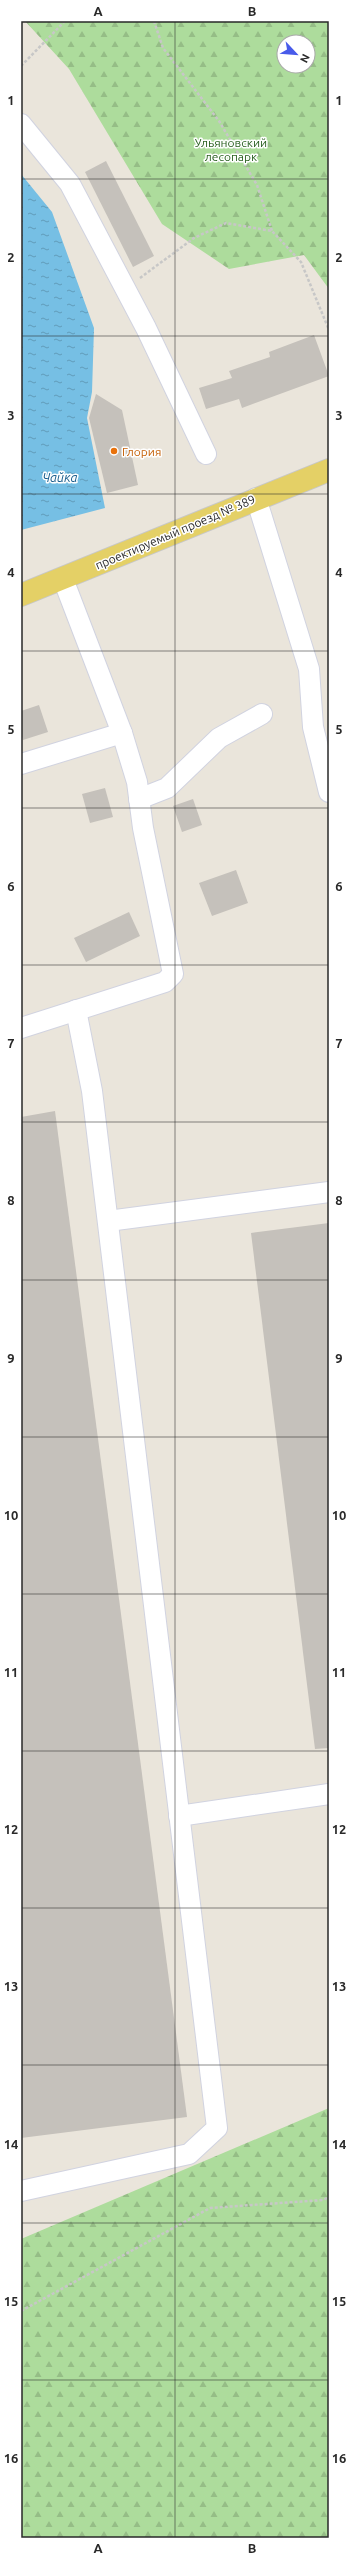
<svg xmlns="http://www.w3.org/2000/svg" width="350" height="2559" font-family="Ubuntu,sans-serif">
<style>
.forest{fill:url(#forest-firs);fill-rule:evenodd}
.water{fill:url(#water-ripples)}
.building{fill:#c5c1bb}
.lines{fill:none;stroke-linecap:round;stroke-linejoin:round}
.minor-casing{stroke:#d1d3e0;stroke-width:22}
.major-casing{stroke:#c7c7c7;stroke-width:24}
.path{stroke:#c7c7c7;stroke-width:2.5;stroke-dasharray:3 2;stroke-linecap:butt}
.minor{stroke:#fff;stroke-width:20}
.major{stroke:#e4d066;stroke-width:22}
.grid{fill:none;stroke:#292929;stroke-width:1;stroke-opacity:0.55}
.food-dot{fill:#e8710a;stroke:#fff;stroke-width:1.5}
.labels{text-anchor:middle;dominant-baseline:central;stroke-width:3;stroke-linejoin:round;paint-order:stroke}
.park-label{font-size:12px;fill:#285f1f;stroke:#fff}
.food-label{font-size:12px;fill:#c56008;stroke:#fff;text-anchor:start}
.street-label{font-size:12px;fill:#292929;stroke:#fff}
.water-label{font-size:13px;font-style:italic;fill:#185d8d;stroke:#fff}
.neatline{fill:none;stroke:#292929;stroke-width:1.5}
.grid-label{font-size:13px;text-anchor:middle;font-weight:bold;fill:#292929}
</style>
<defs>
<pattern id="forest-firs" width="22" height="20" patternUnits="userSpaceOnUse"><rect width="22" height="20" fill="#addc9c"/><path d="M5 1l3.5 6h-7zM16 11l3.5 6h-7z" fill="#95bd86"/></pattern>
<pattern id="water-ripples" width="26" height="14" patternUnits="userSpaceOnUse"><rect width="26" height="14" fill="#76bfe4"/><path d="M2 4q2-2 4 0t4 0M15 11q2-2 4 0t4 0" fill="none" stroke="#619bb9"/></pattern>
</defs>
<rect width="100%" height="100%" fill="#eae5db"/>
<g class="forest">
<path d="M25 21H329V289L304 255 229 269 162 224 69 69ZM284 42H308V66H284Z"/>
<path d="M329 2108V2538H21V2239Z"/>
</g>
<path class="water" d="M21 174 52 212 94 328 92 392 87 418 105 508 21 530Z"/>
<g class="building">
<path d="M106 161 154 256 133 267 85 172Z"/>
<path d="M314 335 329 376 242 408 239 399 206 409 199 388 232 378 229 371 270 357 269 352Z"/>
<path d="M96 394 122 410 138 485 107 493 89 418Z"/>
<path d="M39 705 48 732 23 740 21 733V711Z"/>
<path d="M105 788 113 817 90 823 82 794Z"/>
<path d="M193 799 202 825 182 832 173 806Z"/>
<path d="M236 870 248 903 212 916 199 883Z"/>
<path d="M129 912 140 936 86 962 74 938Z"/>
<path d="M55 1111 187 2117 21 2138V1117Z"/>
<path d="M329 1223V1748L315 1749 251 1233Z"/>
</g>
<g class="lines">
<defs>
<g id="minor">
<path d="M21 124 70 184 146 328 206 454"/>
<path d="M256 498 309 669 313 727 329 792"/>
<path d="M21 764 122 733"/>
<path d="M139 799 167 788 219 738 262 714"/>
<path d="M21 1028 165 982 173 974 143 828 137 782 122 733 63 579"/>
<path d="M108 1221 329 1192"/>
<path d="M179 1816 329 1794"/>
<path d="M21 2191 189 2154 217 2128 92 1091 76 1010"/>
</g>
<path id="major" d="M21 595 329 470"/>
</defs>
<use href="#minor" class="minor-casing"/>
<use href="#major" class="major-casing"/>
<g class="path">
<path d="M154 21 163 48 219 121 257 185 272 231"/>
<path d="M21 66 65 21"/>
<path d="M140 278 194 238 226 223 272 231 301 262 329 330"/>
<path d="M21 2311 210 2208 323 2200 329 2197"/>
</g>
<use href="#minor" class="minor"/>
<use href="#major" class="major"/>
</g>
<path class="grid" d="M175 21V2538M21 179H329M21 336H329M21 494H329M21 651H329M21 808H329M21 965H329M21 1122H329M21 1280H329M21 1437H329M21 1594H329M21 1751H329M21 1908H329M21 2065H329M21 2223H329M21 2380H329"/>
<circle class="food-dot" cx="114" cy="451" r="4"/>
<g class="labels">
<g class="park-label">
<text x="231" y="142">Ульяновский<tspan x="231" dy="14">лесопарк</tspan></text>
</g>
<g class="food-label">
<text x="122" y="451">Глория</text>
</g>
<g class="street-label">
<text transform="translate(175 532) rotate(-23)">проектируемый проезд № 389</text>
</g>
<g class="water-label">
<text x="60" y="477">Чайка</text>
</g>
</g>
<rect width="350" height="2559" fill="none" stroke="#ffffff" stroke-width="44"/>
<g transform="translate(296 54) rotate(116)"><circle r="19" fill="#ffffff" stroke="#a9a9a9"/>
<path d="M0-3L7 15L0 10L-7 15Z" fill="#485bea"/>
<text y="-6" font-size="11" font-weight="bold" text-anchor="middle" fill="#292929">N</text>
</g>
<rect x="22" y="22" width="306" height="2515" class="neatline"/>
<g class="grid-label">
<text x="98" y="16">A</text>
<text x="252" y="16">B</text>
<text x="11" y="105">1</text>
<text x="339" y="105">1</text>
<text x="11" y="262">2</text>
<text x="339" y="262">2</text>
<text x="11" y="420">3</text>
<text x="339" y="420">3</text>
<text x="11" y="577">4</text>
<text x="339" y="577">4</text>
<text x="11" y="734">5</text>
<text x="339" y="734">5</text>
<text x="11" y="891">6</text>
<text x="339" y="891">6</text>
<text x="11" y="1048">7</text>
<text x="339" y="1048">7</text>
<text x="11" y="1205">8</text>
<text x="339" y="1205">8</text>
<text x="11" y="1363">9</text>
<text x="339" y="1363">9</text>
<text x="11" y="1520">10</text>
<text x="339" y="1520">10</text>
<text x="11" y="1677">11</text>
<text x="339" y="1677">11</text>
<text x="11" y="1834">12</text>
<text x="339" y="1834">12</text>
<text x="11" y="1991">13</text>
<text x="339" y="1991">13</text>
<text x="11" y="2149">14</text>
<text x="339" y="2149">14</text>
<text x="11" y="2306">15</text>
<text x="339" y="2306">15</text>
<text x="11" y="2463">16</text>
<text x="339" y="2463">16</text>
<text x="98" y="2553">A</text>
<text x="252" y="2553">B</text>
</g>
</svg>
